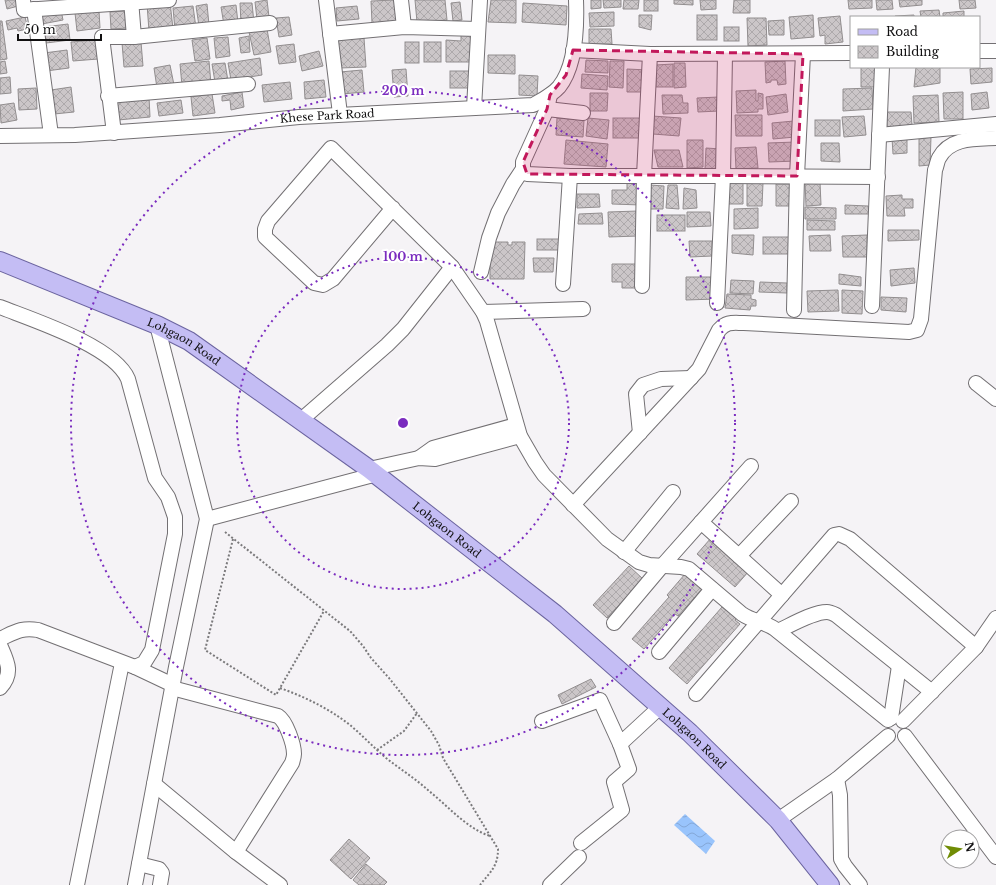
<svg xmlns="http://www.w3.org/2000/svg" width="996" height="885" font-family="'Libre Baskerville',serif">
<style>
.water{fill:url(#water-waves)}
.building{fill:url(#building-cross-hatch);stroke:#928e8f}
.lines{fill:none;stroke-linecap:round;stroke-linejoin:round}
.minor-casing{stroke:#737073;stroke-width:16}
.major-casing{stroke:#6b649f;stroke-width:20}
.path{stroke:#7b7a7c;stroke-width:2;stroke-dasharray:2 2;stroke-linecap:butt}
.minor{stroke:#fff;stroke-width:14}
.major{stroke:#c4bdf4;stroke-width:18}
.marked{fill:#c2185b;fill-opacity:0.2;stroke:#c2185b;stroke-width:3;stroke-dasharray:8 5;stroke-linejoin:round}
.ring{fill:none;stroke:#7b2cbf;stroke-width:2;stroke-dasharray:2 4}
.labels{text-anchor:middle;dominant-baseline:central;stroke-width:4;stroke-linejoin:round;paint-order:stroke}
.street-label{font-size:11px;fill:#111011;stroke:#fff}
.centre{fill:#7b2cbf;stroke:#fff;stroke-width:2}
.ring-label{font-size:12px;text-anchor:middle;font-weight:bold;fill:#7b2cbf;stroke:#fff;stroke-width:4;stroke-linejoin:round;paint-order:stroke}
</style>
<defs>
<pattern id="water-waves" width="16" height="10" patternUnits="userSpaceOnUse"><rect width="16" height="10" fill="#99c4fc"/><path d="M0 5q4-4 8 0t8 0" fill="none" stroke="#83a7d7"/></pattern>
<pattern id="building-cross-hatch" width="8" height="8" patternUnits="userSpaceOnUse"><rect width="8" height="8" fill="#cbc6c8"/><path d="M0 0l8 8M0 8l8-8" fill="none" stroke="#ada9ab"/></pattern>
</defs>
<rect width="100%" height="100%" fill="#f5f3f6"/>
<path class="water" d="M685 814 715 841 706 854 674 825Z"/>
<g class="building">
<path d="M5 0H21L22 5 7 9Z"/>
<path d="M267 0 269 17 257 19 255 2Z"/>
<path d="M395 0 397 21 372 23 371 1Z"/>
<path d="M415 0H445L447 20 417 22Z"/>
<path d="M491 0H516V23L488 22Z"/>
<path d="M591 0H601V8L591 9Z"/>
<path d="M603 0H621V7L604 8Z"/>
<path d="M624 0H639L638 9H623Z"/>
<rect x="644" y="0" width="14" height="11"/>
<path d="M674 0H693V5L674 4Z"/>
<path d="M700 0H716V9L701 10Z"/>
<path d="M734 0H750V13H733Z"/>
<path d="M848 0H872V8L849 9Z"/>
<path d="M876 0H892L893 9 877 10Z"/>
<path d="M899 0H922V5L900 7Z"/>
<path d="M959 0H975L976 8 960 9Z"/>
<path d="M170 2 173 29 149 31 147 4Z"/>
<path d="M460 2 462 20 453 21 451 3Z"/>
<path d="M240 3H252L254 23 241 24Z"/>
<path d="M523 3 567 6 566 25 522 22Z"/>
<path d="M207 4 209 25 199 26 196 6Z"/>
<path d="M236 5 238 23 224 25 221 7Z"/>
<path d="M193 6 196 28 175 30 173 8Z"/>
<path d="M357 6 359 19 337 21 336 8Z"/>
<path d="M61 10 63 20 42 24 40 13Z"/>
<path d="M939 10 940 17H921L920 11Z"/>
<path d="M99 11 100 28 77 31 75 13Z"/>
<path d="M127 11 128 28 111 29 110 12Z"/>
<path d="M964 11V17H943V13Z"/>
<path d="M614 12V26L590 27 589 13Z"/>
<path d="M639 15H652L651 30 639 27Z"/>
<rect x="697" y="15" width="20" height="25"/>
<path d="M813 15 814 37 791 39 789 17Z"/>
<path d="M914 15V17H895V16Z"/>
<path d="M840 16 843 42 825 44V35L820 36 818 18Z"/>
<path d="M25 17 28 29 18 31 17 28 8 30 6 21Z"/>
<path d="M289 17 292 35 279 37 276 18Z"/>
<path d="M747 18H766L767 45 748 46Z"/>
<path d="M784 20V35H769L768 21Z"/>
<path d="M0 21H2L7 59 0 60Z"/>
<path d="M68 24 70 40 46 43 44 27Z"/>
<rect x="724" y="27" width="15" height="14"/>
<path d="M267 29 271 52 254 55 249 32Z"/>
<path d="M589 29H611L612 44H589Z"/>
<path d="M461 33H476V62H446V40L461 41Z"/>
<path d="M249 36 250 52 241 53 239 38Z"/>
<path d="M228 37 230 56 216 58 214 38Z"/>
<path d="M207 38 210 59 195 61 192 40Z"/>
<path d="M364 38 366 67 340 68 338 39Z"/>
<path d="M96 40 98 59 73 61 71 42Z"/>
<path d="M141 42 143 66 124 67 122 43Z"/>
<rect x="405" y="42" width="14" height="21"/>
<rect x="424" y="42" width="17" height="20"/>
<path d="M294 44 296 62 279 64 276 46Z"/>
<path d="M67 50 69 68 46 71 44 53Z"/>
<path d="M319 51 323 66 302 71 299 56Z"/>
<path d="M488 55H515V74L488 73Z"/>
<path d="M260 58 262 75 231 80 228 63Z"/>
<path d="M586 60 608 61V73L585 72Z"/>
<path d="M5 61 7 73 0 74V62Z"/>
<path d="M209 61 211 84 182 86 180 64Z"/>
<path d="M610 61H624L623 88 609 87Z"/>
<path d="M785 61 786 84 778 85 777 80H771V82L766 83 765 62Z"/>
<path d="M225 63 228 81 215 82 212 64Z"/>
<path d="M674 63H685L686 87 674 88Z"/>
<path d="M673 64V87H656V65Z"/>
<path d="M170 65 174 85 157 88 154 68Z"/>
<path d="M861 67H878L876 87H861Z"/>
<path d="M916 67H940V83L914 87Z"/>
<path d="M992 68V82L971 84 970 69Z"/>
<path d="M406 69 408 96 394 97 392 70Z"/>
<path d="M627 69 648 70 647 92H627Z"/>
<path d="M362 70 364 92 342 94 340 72Z"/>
<rect x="450" y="71" width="21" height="17"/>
<path d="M582 74 608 76 607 90 581 88Z"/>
<path d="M519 75 538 76 537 96 519 95Z"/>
<path d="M10 77 11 93 0 94V78Z"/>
<path d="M324 80 326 97 305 99 304 82Z"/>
<path d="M290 82 292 99 264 102 262 85Z"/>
<path d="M71 87 74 112 54 114 51 90Z"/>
<path d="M36 88 37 109 19 110 18 89Z"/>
<path d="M872 88 873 109 843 111V89Z"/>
<path d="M756 90V101H758V93L763 94V109H758V112L737 113 736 91Z"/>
<path d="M242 92 244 107 231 110 230 100 222 101V96Z"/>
<path d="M963 92V119H944L943 93Z"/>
<path d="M987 92 989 108 972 110 971 94Z"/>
<path d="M590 93H608L607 111H590Z"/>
<path d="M212 94 215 113 193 116 191 97Z"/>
<path d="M786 94 788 112 768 115 766 97Z"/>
<path d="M662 95H682L683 103H688V113L663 114Z"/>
<path d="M938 95 939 122 914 123 913 96Z"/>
<path d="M149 97 150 117 118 120 116 100Z"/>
<path d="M719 97V111L698 112 697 98Z"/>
<path d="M181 100 183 113 159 116 157 103Z"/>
<path d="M14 103 17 120 1 123 0 105Z"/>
<path d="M886 112H911L912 125 887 127Z"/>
<path d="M735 115H762V136H736Z"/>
<path d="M652 116 681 118 679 136 653 134Z"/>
<path d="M864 116 866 135 844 137 842 117Z"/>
<path d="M557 118 584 120 583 137 556 135Z"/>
<path d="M588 118 609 120 607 139 586 136Z"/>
<rect x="613" y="118" width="29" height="20"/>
<rect x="815" y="120" width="25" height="16"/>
<path d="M794 121 795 137 773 139 772 123Z"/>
<path d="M931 137 930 165 919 166V139Z"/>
<path d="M892 138H907V153L893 154Z"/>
<path d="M566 140 608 144 606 167 564 164Z"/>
<path d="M687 140H703V167L687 168Z"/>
<path d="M796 142 797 161 769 162 768 143Z"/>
<path d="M821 143H839L840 162 821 161Z"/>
<path d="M756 147 758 168 736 169 735 148Z"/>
<path d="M706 148 721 149 720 170 705 169Z"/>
<path d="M654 150H679L683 167H658Z"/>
<path d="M805 182H820L821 205 806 206Z"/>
<path d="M627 183 642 184 641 205 612 204V190H627Z"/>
<path d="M727 183H743V204H728Z"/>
<path d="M747 183H763L762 206H747Z"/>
<path d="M776 184H790L791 206H776Z"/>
<path d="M650 185 664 186 663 209H647Z"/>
<path d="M668 185H677L679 209 666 208Z"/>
<path d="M684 188 696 190 697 208 683 209Z"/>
<path d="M577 194H599L600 207 577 208Z"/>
<path d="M902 195V199H913V208H904L905 216H887L886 196Z"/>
<path d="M845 205 868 206 869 214H845Z"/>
<path d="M805 207 836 208V219H805Z"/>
<path d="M758 208V228L734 229V209Z"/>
<path d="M638 211V236L609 237 608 212Z"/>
<path d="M687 212H710L711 226 687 227Z"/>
<path d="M602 213 603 224H578L579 214Z"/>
<rect x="657" y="215" width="28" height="16"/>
<path d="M807 220 835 221V230H807Z"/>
<path d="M888 230H919V240L888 241Z"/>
<path d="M732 235H754L753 255 732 253Z"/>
<path d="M830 235 831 251H810L809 236Z"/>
<path d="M867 235V257H843L842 236Z"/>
<rect x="763" y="237" width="28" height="17"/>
<rect x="537" y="239" width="22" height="11"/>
<path d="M689 241H712V256L690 257Z"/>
<path d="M494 242H508V245H512V242H525L524 279H490V245Z"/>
<path d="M533 258H554L553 272H534Z"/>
<path d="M612 264H636V288H622V282H612Z"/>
<path d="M914 268 915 283 891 286 890 270Z"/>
<path d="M839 274 861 277V286L839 284Z"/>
<path d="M686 277H716V299L686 300Z"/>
<path d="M731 280 754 281 753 294 730 293Z"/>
<path d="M760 282 787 283V293L759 292Z"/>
<path d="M838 290 839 311 808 312 807 291Z"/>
<path d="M842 290 863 291 862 314 842 313Z"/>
<path d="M727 294 751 295V299L756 300V306H751L750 310 725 308Z"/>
<path d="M881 297 907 298 906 312 881 310Z"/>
<path d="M711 538 749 571 735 587 697 554Z"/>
<path d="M629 566 643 579 607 618 593 605Z"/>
<path d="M685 574 703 588 678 616 675 614 644 649 632 639 669 597 667 595Z"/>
<path d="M722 607 726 610 728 608 738 617 735 620 740 624 687 684 669 668Z"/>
<path d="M591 679 596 687 562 704 558 695Z"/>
<path d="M349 839 370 858 351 879 330 860Z"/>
<path d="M366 864 387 882 384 885H359L353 880Z"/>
</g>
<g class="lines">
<defs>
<g id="minor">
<path d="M23 0 24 10 169 0"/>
<path d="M131 0 134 37"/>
<path d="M326 0 340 114"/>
<path d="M401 0 404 27"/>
<path d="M34 9 51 135"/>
<path d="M330 34 404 27 478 29"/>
<path d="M573 50 650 54 851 53"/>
<path d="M979 51H996"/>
<path d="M108 96 248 84"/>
<path d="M474 108 480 0"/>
<path d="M547 109 583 113"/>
<path d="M114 133 102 37H134L270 23"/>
<path d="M879 135 996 124"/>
<path id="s1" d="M0 136 75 135 220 125 299 117 533 105C542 100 552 95 559 87 576 66 577 26 576 0"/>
<path d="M523 169 527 174 570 176H723L878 177"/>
<path d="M393 208 333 279 323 285 314 283 265 237V229L268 221 331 148 452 267 483 312 487 321 520 436 535 462 544 475 607 539 639 562 649 565 681 567 689 569 742 614C752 621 765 622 775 629L888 720"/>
<path d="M481 272 489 238 498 213 513 184 523 169V162L547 109 550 95"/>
<path d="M563 284 570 176"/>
<path d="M642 286 644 176 650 54"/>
<path d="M717 303 723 176 725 54"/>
<path d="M872 306 882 67"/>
<path d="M0 307C33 320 114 346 128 379L155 478 168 497 175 517V534L152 650 144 663 135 667"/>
<path d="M794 310 797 176 803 54"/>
<path d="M483 312 583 309"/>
<path d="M976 383 996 399"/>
<path d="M301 420 387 345 403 329 452 267"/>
<path d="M640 433 636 394 643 385 661 379 691 378"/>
<path d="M419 458 433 448 516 425"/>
<path d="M369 469 419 458 435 459 520 436"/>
<path d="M573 505 699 369 719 330C727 321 733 323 744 323L909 332 917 330 921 319 935 170C937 166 937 161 939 158 950 137 976 139 996 138"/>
<path d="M207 519 377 474"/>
<path d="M701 522 782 595"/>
<path d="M624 552 673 492"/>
<path d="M739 556 791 501"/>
<path d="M614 623 662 566 751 466"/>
<path d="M778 631C791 625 813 612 827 612 830 612 834 614 836 615L932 692"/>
<path d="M0 639C15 632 22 627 38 630L135 667 173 685"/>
<path d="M0 645C7 661 14 673 0 688"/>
<path d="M659 652 712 589"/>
<path d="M172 688 278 716C286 721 294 744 294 754 294 757 293 760 292 763L236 852"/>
<path d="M696 694 834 535 839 534 850 539 976 647"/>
<path d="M891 718 899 666"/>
<path d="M542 721 600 700 620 744 660 707"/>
<path d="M903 721 976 647 996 618"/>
<path d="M905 736 996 857"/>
<path d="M837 779 840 795 841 859 845 866 860 885"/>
<path d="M154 784 236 852 280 885"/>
<path d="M778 820 837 779 888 736"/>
<path d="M581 843 622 810 614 782 629 769 620 744"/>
<path d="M139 864 159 869 162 873 160 885"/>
<path d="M77 885 122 663"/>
<path d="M135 885 176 667 207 519 157 325"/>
<path d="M550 885 579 857"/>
</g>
<g id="major">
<path id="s2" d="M0 261 157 325 189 341 369 469 555 614 690 733 778 820 830 885"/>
</g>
</defs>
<use href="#minor" class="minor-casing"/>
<use href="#major" class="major-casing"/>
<g class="path">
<path d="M225 532 350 631 363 646 371 658 389 678 431 731 439 745 443 758 498 849C498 867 490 872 480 885"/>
<path d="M233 539 205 650 276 695 324 611"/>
<path d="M280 688C305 697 328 708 350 725 362 735 373 747 386 758 400 769 416 779 429 791 448 806 466 828 490 836"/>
<path d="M377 750 404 731 417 713"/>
</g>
<use href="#minor" class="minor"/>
<use href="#major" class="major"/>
</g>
<path class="marked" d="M573 50 803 54 797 176 527 174 523 162 547 109 550 95 566 75Z"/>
<g class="ring">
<circle cx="403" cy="423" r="166"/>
<circle cx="403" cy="423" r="332"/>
</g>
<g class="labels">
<g class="street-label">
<text stroke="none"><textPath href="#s1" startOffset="328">Khese Park Road</textPath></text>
<text stroke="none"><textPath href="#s2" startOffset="201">Lohgaon Road</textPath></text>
<text stroke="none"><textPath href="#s2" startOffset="525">Lohgaon Road</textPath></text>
<text stroke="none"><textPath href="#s2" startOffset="849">Lohgaon Road</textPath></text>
</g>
</g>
<circle cx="403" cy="423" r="6" class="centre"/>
<g class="ring-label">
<text x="403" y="95">200 m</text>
<text x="403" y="261">100 m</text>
</g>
<rect x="850" y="16" width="130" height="52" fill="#ffffff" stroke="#a09fa0"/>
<rect x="858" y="29" width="20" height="6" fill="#c4bdf4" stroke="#a09fa0"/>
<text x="886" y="36" font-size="12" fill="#111011">Road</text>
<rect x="858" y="46" width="20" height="12" fill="url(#building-cross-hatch)" stroke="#a09fa0"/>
<text x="886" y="56" font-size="12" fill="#111011">Building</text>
<g transform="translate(960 849) rotate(78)"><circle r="19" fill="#ffffff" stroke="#a09fa0"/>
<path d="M0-3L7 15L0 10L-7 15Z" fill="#708c04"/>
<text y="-6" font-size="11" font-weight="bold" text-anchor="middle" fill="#111011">N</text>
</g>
<path d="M18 34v6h83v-6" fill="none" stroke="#111011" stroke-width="2"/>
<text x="24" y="34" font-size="12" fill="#111011" stroke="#ffffff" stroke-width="3" paint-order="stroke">50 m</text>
</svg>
